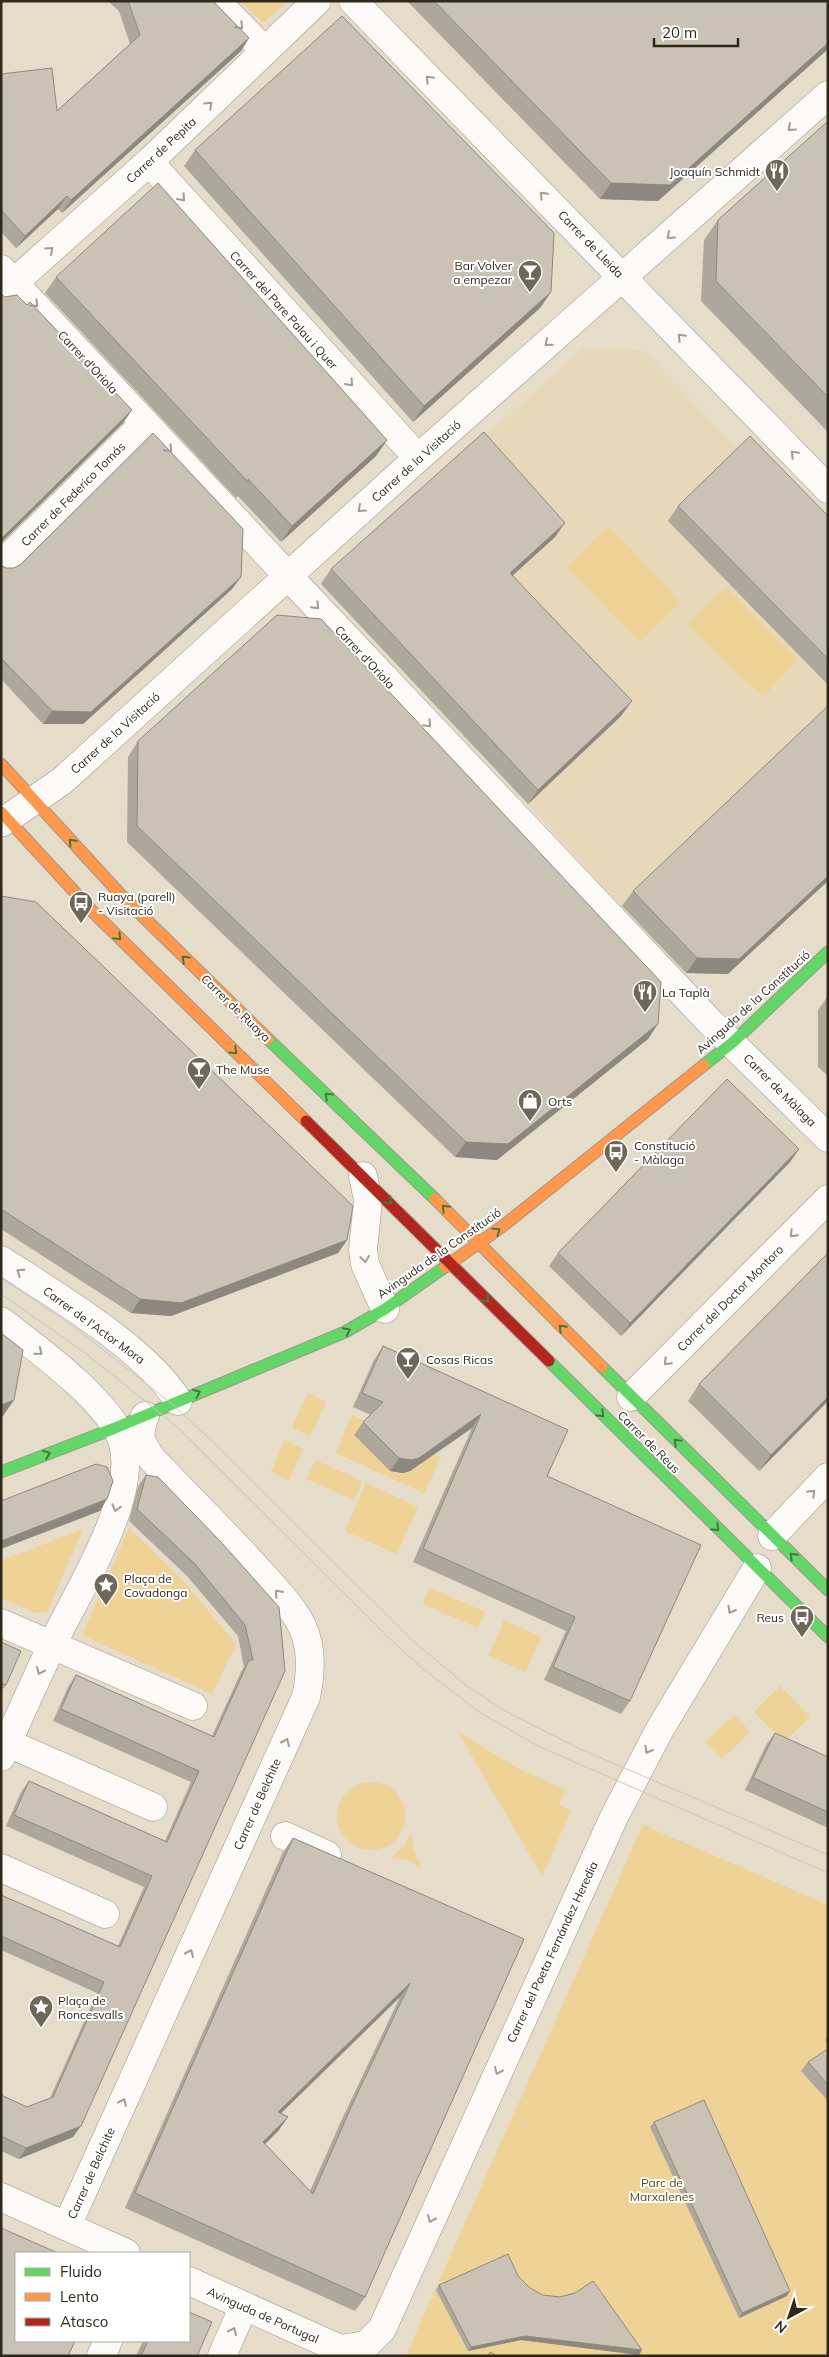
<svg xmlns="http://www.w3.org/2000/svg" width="829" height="2357" font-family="Mulish,sans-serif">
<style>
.built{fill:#e7d8b9}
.green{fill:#eed296;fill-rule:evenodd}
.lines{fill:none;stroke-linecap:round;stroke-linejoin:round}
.street-casing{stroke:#9e9789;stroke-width:29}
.fast-casing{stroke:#9e9789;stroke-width:13}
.slow-casing{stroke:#9e9789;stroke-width:13}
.jam-casing{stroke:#9e9789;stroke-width:13}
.street{stroke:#fbfaf7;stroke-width:28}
.fast{stroke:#63d668;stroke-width:11}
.slow{stroke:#ff974d;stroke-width:11}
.jam{stroke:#b3261e;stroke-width:11}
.tram{stroke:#cac8c2;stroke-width:1}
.wall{fill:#aea89c;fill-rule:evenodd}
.shaded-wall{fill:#8d887f}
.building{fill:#cac3b5;stroke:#8d887f;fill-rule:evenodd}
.oneway{stroke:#9f9c94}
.oneway2{stroke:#46773e}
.labels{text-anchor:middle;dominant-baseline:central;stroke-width:4;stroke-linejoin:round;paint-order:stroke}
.street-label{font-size:12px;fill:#2f291c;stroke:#fff}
.poi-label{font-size:12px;fill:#2f291c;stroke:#fff;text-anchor:start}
.park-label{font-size:12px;fill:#5b481f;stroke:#fff}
</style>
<rect width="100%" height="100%" fill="#e5dcc9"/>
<path class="built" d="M583 348 643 350 740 451 668 521 814 671 828 681V711L622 906 528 804 621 716 500 587 474 446Z"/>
<g class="green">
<path d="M240 1H288L263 23Z"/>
<path d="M609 526 681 603 639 642 567 566Z"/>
<path d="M726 587 799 660 763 697 688 625Z"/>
<path d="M310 1394 326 1402 310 1436 292 1428 306 1396Z"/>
<path d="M352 1415 441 1457 424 1493 336 1453ZM354 1435 403 1473 390 1471Z"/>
<path d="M285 1440 303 1449 289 1480 271 1472Z"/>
<path d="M315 1460 362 1481 354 1500 307 1479Z"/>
<path d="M366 1483 418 1507 397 1554 345 1531Z"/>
<path d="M129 1528 185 1583 236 1644 212 1694 84 1636 83 1633Z"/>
<path d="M83 1529 47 1612 36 1613 1 1598V1561Z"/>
<path d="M430 1588 485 1612 478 1628 423 1604Z"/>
<path d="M504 1620 541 1637 526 1672 489 1656Z"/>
<path d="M780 1686 810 1717 784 1742 754 1712Z"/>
<path d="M734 1715 750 1732 722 1759 705 1742Z"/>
<path d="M458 1732 517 1768 565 1790 559 1805 571 1811 542 1876Z"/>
<circle cx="371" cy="1816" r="34"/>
<path d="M643 1825 828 1905V2356L406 2355Z"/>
<path d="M412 1832 413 1848 421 1868 410 1860 391 1858 405 1845Z"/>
</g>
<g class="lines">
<defs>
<g id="street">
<path d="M216 1 265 51"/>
<path d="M353 1 828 489"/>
<path d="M149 162 418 458"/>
<path d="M1 269 288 576 711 1023 828 1138"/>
<path d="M1 294 149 162 317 1"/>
<path d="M1 565 145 423"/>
<path d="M1 823 62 781 418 458 828 95"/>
<path d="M363 1176 368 1200 363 1250 365 1264 385 1309"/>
<path d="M1 1260C53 1294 147 1349 178 1401"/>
<path d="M1 1321C35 1347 112 1403 123 1443 138 1499 77 1593 53 1643 35 1681 18 1719 1 1757"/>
<path d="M631 1397 828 1199"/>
<path d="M772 1536 828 1477"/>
<path d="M1 1623 193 1706"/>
<path d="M1 1740 153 1807"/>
<path d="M285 1836 327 1855"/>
<path d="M1 1868 105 1914"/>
<path d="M1 2197 126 2253"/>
<path d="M67 2226 306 1697C311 1674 313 1649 302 1626 292 1606 275 1589 260 1572 225 1533 188 1497 152 1459 140 1441 137 1437 145 1416"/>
<path d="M189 2281 340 2349 366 2345 382 2329 614 1817 660 1729 757 1568"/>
<path d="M101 2356 108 2341"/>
<path d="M222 2356 244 2306"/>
</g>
<g id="fast">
<path d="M268 1039 435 1199"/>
<path d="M704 1065 732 1043 828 952"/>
<path d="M549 1361 828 1637"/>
<path d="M602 1367 828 1590"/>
<path d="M1 1472 115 1428 345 1332 385 1309 445 1267"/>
</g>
<g id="slow">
<path d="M1 764 121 895 268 1039"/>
<path d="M1 812 95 914 306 1121"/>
<path d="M435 1199 602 1367"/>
<path d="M445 1267 503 1226 704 1065"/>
</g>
<path id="jam" d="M306 1121 549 1361"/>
</defs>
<use href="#street" class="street-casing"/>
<use href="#fast" class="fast-casing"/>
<use href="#slow" class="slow-casing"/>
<use href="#jam" class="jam-casing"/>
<use href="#street" class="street"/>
<use href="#fast" class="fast"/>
<use href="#slow" class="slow"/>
<use href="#jam" class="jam"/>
<g class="tram">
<path d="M1 1278 73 1326 172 1404 216 1445 412 1640 463 1683 505 1711 580 1749 828 1855"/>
<path d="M1 1294 88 1355 176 1426 391 1640 421 1667 479 1712 538 1746 828 1873"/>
</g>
</g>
<g class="wall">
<path d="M108 1H213L249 38 241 51 62 213 58 209 16 248 1 232V74L57 111 130 44 119 11Z"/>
<path d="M407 1H828V49L658 201 600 199Z"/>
<path d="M828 121V432L701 301 704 240 718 220Z"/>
<path d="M195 150 551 292 540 308 413 422 184 166Z"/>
<path d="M56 277 387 440 376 456 281 542 238 496 236 498 45 293Z"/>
<path d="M678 506 828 516V685L668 521Z"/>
<path d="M555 537 513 575 621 716 528 804 321 584 331 569Z"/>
<path d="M1 565 6 568 241 577 232 589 83 724H43L1 679Z"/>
<path d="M138 741 648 1039 497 1160 455 1157 127 842 128 757Z"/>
<path d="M633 891 728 974 686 973 622 906Z"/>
<path d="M1 896 347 1240 338 1253 171 1316 131 1313 1 1229Z"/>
<path d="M828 996V1076L818 1067V1010Z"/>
<path d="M799 1149 790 1162 621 1336 549 1266 558 1253Z"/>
<path d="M383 1346 568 1430 547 1476 630 1701 621 1714 544 1680 566 1631 413 1562 472 1428 410 1471 403 1473 390 1471 354 1435 363 1422 371 1415 353 1407 374 1360Z"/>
<path d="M699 1384 828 1401 759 1471 688 1401Z"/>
<path d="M146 1475 279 1607 73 2137 19 2159 1 2151V2095L27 2107 50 2098 97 1993 1 1950V1895L118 1946 144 1887 6 1826 21 1792 29 1781 165 1841 191 1782 53 1721 68 1687 76 1675 212 1736 241 1672 244 1667 238 1636 187 1576 129 1521 138 1486Z"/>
<path d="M1 1642 6 1685 1 1691Z"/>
<path d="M775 1733 828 1757V1828L745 1790 766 1745Z"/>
<path d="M293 1838 524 1939 365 2297 355 2311 125 2208 283 1852ZM400 1997 342 2119 310 2191 265 2144 278 2131 288 2117 281 2113Z"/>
<path d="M828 2036V2044L825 2040Z"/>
<path d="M828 2049V2101L801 2071 808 2062Z"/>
<path d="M654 2122 787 2296 739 2318 650 2127Z"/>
<path d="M518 2276 530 2288 639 2355 521 2340 468 2351 436 2290 439 2285Z"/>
<path d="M143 2341H189L197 2356H136Z"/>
</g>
<g class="shaded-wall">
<path d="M249 38 241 51 62 213 71 200Z"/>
<path d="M828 43V49L658 201 600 199 611 183Z"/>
<path d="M67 196 58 209 16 248 25 236Z"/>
<path d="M551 292 540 308 413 422 424 406Z"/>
<path d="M132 410 123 423 1 543V539Z"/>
<path d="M387 440 376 456 281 542 292 526Z"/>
<path d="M565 523 555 537 500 587 510 573Z"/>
<path d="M241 577 232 589 83 724H43L52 711Z"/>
<path d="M632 701 621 716 528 804 538 790Z"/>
<path d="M828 876V881L728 974 686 973 697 958Z"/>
<path d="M658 1024 648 1039 497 1160 455 1157 466 1142Z"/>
<path d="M799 1149 790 1162 621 1336 630 1323Z"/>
<path d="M347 1240 338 1253 171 1316 131 1313 140 1299Z"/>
<path d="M828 1397V1401L759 1471 771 1455Z"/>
<path d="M14 1400 3 1416 1 1417V1405Z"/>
<path d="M481 1414 472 1428 410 1471 403 1473 390 1471 399 1458Z"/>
<path d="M107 1499 100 1511 1 1549V1541Z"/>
<path d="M410 1983 400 1997 268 2126 278 2112Z"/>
<path d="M288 2117 278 2131 253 2156 263 2142Z"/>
<path d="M81 2126 73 2137 19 2159 26 2148Z"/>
<path d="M790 2291 787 2296 739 2318 742 2313Z"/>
<path d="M525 2336 642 2350 639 2355 521 2340 468 2351 471 2347Z"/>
</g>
<g class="building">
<path d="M128 1H213L249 38 71 200 67 196 25 236 1 210V74L52 68 57 111 140 35Z"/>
<path d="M434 1H828V43L670 185 611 183Z"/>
<path d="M342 16 554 233 551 292 424 406 195 150Z"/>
<path d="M828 121V397L716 281 718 220Z"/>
<path d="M158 183 387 440 292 526 248 479V482L56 277Z"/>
<path d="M1 294 5 297 17 295 27 305 30 302 132 410 1 539Z"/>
<path d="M484 432 565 523 510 573 632 701 538 790 331 569Z"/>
<path d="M153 433 243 529 241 577 91 712 52 711 1 658V565L6 568H14L21 564Z"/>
<path d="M750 436 828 516V659L678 506Z"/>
<path d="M277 615 321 619 661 982 658 1024 508 1144 466 1142 137 826 138 741Z"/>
<path d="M828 706V876L739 959 697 958 633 891Z"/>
<path d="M1 896 36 902 353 1206 347 1240 181 1303 140 1299 1 1209Z"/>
<path d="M727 1079 799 1149 630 1323 558 1253Z"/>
<path d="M828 1253V1397L771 1455 699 1384Z"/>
<path d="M1 1333 23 1350 14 1400 1 1405Z"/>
<path d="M383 1346 568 1430 547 1476 701 1545 630 1701 553 1667 575 1617 423 1549 481 1414 419 1458 412 1460 399 1458 363 1422 383 1402 362 1393Z"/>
<path d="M96 1464 107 1467 113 1481 107 1499 1 1541V1501Z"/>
<path d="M146 1475 158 1477 221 1542 279 1607 285 1671 81 2126 26 2148 1 2136V2095L27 2107 53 2097 104 1982 1 1936V1895L120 1947 152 1876 14 1815 29 1781 167 1842 199 1771 61 1709 76 1675 214 1737 249 1660H253L245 1625 195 1564 137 1509Z"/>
<path d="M1 1642 21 1651 6 1685 1 1683Z"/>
<path d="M775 1733 828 1757V1812L753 1778Z"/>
<path d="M293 1838 524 1939 365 2297 135 2193ZM410 1983 352 2105 313 2194 263 2142 288 2117 278 2112Z"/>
<path d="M828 2049V2085L808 2062Z"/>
<path d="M704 2100 790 2291 742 2313 654 2122Z"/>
<path d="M1 2228 58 2253H16V2341H75L68 2356H1Z"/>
<path d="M508 2254 518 2276 530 2288 543 2295 560 2297 575 2293 593 2281 642 2350 525 2336 471 2347 439 2285Z"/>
<path d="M189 2312 212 2322 197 2356H141L148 2341H189Z"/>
<path d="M490 2352 497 2356H488Z"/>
</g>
<defs><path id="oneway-chevron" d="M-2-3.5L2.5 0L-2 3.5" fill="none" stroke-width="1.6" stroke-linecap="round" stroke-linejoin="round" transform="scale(1.25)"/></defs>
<g class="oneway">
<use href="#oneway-chevron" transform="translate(240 26) rotate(45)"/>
<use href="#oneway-chevron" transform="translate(429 79) rotate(-134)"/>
<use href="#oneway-chevron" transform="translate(209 105) rotate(-44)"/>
<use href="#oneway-chevron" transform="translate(791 128) rotate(138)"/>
<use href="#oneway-chevron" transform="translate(543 195) rotate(-134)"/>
<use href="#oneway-chevron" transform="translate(182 198) rotate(48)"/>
<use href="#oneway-chevron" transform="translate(670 236) rotate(138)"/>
<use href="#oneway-chevron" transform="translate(50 250) rotate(-42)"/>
<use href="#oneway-chevron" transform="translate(35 304) rotate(47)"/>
<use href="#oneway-chevron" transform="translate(681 337) rotate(-134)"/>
<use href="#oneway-chevron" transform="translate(548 343) rotate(139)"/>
<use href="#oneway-chevron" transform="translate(350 383) rotate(48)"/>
<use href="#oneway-chevron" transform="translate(169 449) rotate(47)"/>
<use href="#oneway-chevron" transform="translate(794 454) rotate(-134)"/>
<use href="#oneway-chevron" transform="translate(361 509) rotate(138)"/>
<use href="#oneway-chevron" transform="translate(316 606) rotate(47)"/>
<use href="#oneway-chevron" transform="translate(428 724) rotate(47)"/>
<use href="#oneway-chevron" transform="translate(793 1234) rotate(135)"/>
<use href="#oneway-chevron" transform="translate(365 1259) rotate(82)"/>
<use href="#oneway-chevron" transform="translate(20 1272) rotate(-146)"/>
<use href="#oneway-chevron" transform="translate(39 1352) rotate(39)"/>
<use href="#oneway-chevron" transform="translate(667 1362) rotate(135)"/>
<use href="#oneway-chevron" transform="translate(812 1493) rotate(-46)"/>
<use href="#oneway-chevron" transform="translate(116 1508) rotate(106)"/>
<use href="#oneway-chevron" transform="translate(278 1593) rotate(-131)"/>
<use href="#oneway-chevron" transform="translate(731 1610) rotate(120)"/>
<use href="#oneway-chevron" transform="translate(40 1671) rotate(114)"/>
<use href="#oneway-chevron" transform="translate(286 1742) rotate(-66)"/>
<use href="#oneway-chevron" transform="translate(648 1750) rotate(120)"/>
<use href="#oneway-chevron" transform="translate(190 1953) rotate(-66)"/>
<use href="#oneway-chevron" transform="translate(498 2071) rotate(114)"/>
<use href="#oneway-chevron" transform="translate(123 2102) rotate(-66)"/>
<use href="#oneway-chevron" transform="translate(431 2219) rotate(114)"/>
<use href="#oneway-chevron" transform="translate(233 2331) rotate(-65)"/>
</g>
<g class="oneway2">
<use href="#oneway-chevron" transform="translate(72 842) rotate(-132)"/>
<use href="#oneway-chevron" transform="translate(118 937) rotate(45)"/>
<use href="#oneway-chevron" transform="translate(185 959) rotate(-136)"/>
<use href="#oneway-chevron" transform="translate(234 1051) rotate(44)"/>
<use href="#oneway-chevron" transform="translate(328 1096) rotate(-136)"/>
<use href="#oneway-chevron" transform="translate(389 1201) rotate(44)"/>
<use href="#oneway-chevron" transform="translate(445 1208) rotate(-135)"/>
<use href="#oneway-chevron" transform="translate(497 1231) rotate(-35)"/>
<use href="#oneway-chevron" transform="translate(486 1299) rotate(45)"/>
<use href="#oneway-chevron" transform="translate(562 1328) rotate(-135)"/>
<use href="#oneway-chevron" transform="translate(347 1331) rotate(-27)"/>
<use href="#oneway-chevron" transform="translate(197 1393) rotate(-22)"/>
<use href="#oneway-chevron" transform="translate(601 1414) rotate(45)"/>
<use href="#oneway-chevron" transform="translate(677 1442) rotate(-135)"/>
<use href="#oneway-chevron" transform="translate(47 1454) rotate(-21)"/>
<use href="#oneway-chevron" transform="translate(716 1528) rotate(45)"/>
<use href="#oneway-chevron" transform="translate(793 1556) rotate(-135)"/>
</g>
<defs>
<symbol id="restaurant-pin" viewBox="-11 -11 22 30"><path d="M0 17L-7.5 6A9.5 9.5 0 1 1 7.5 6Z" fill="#6f6859" stroke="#fff"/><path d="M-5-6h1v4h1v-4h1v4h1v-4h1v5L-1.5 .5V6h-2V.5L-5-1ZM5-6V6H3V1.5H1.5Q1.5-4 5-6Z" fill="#fff"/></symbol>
<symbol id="bar-pin" viewBox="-11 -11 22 30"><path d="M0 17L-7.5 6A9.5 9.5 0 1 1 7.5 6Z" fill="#6f6859" stroke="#fff"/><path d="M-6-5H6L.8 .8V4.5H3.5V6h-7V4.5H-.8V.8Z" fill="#fff"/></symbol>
<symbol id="bus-pin" viewBox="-11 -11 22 30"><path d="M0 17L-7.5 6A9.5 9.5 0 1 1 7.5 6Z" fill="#6f6859" stroke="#fff"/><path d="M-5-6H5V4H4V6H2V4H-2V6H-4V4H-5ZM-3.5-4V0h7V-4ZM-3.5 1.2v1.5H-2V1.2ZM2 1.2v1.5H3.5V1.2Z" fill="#fff"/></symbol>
<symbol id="shop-pin" viewBox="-11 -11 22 30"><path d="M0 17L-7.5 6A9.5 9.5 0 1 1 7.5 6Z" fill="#6f6859" stroke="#fff"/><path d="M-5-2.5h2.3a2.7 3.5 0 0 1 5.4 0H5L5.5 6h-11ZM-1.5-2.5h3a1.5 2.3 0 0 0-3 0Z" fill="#fff"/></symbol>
<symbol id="sight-pin" viewBox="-11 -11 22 30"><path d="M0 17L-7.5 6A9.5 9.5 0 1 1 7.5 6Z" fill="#6f6859" stroke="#fff"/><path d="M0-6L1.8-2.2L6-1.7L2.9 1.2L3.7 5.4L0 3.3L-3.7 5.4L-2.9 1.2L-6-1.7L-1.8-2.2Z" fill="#fff"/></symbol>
</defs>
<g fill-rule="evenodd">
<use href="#restaurant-pin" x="763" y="157" width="28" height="38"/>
<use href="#bar-pin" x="516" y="258" width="28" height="38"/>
<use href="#bus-pin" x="67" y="889" width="28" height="38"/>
<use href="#restaurant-pin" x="631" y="978" width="28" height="38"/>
<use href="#bar-pin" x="185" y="1055" width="28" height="38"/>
<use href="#shop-pin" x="516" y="1087" width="28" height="38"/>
<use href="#bus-pin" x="602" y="1138" width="28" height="38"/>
<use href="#bar-pin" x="394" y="1345" width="28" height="38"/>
<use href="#sight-pin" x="92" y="1571" width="28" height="38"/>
<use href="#bus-pin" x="788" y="1603" width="28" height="38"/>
<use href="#sight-pin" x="27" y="1993" width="28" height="38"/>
</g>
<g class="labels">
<g class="street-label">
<text transform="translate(161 150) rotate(-43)">Carrer de Pepita</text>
<text transform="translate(591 244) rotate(46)">Carrer de Lleida</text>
<text transform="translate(284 310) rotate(48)">Carrer del Pare Palau i Quer</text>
<text transform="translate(88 362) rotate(47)">Carrer d'Oriola</text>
<text transform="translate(416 461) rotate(-42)">Carrer de la Visitació</text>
<text transform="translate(73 494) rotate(-45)">Carrer de Federico Tomás</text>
<text transform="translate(365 657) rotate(47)">Carrer d'Oriola</text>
<text transform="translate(115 733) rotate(-42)">Carrer de la Visitació</text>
<text transform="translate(753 1002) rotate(-42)">Avinguda de la Constitució</text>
<text transform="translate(236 1008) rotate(44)">Carrer de Ruaya</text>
<text transform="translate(780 1090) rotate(45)">Carrer de Màlaga</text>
<text transform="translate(439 1253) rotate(-35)">Avinguda de la Constitució</text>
<text transform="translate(730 1298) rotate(-45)">Carrer del Doctor Montoro</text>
<text transform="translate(94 1325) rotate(36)">Carrer de l'Actor Mora</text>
<text transform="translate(649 1442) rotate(45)">Carrer de Reus</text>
<text transform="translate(257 1804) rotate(-66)">Carrer de Belchite</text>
<text transform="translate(552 1952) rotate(-65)">Carrer del Poeta Fernández Heredia</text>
<text transform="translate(91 2173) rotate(-66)">Carrer de Belchite</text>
<text transform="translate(263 2315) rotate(24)">Avinguda de Portugal</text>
</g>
<g class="poi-label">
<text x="760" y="171" text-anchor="end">Joaquín Schmidt</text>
<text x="512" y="265" text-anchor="end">Bar Volver<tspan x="512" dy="14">a empezar</tspan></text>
<text x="98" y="896">Ruaya (parell)<tspan x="98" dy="14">- Visitació</tspan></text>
<text x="662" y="992">La Taplà</text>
<text x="216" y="1069">The Muse</text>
<text x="548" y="1101">Orts</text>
<text x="634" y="1145">Constitució<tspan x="634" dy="14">- Màlaga</tspan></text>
<text x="426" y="1359">Cosas Ricas</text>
<text x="124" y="1578">Plaça de<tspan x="124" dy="14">Covadonga</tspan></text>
<text x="784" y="1617" text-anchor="end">Reus</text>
<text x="58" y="2000">Plaça de<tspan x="58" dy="14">Roncesvalls</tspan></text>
</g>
<g class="park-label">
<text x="662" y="2182">Parc de<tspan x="662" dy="14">Marxalenes</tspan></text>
</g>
</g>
<rect width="829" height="2357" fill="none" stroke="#2f291c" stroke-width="5"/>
<rect x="15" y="2252" width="175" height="90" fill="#ffffff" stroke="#aca9a4"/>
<rect x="25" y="2268" width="25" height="8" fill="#63d668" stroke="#aca9a4"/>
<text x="60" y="2277" font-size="15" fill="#2f291c">Fluido</text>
<rect x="25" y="2293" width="25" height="8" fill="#ff974d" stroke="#aca9a4"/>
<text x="60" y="2302" font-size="15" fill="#2f291c">Lento</text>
<rect x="25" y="2318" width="25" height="8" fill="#b3261e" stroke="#aca9a4"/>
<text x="60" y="2327" font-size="15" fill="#2f291c">Atasco</text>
<g transform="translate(789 2317) rotate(220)" stroke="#ffffff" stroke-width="4" paint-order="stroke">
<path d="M0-4L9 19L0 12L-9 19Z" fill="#2f291c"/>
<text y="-8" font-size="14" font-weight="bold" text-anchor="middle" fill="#2f291c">N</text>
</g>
<path d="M654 38v8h84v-8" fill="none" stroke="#2f291c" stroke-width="2.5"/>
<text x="662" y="38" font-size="15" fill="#2f291c" stroke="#ffffff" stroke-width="4" paint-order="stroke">20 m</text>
</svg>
